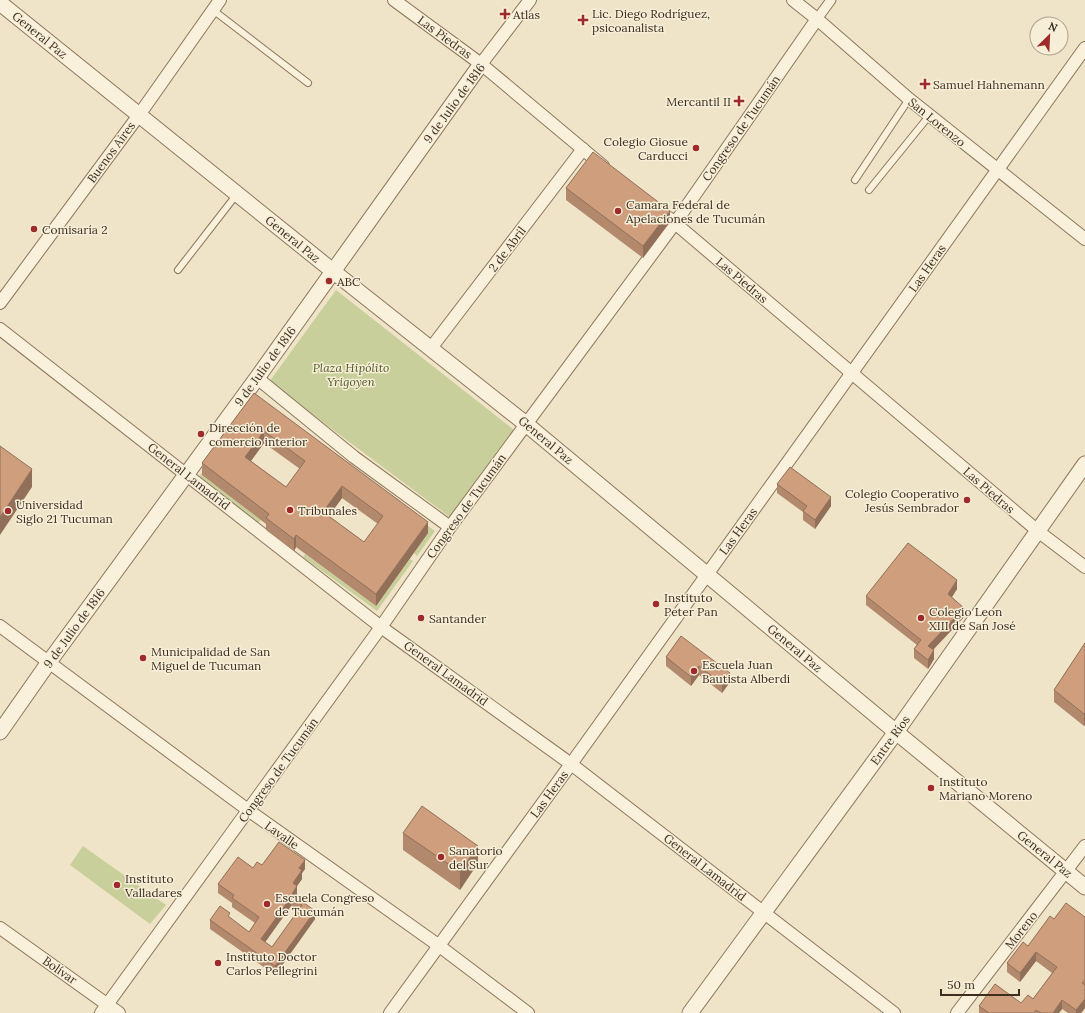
<svg xmlns="http://www.w3.org/2000/svg" width="1085" height="1013" font-family="Lora,serif">
<style>
.green{fill:#c9cf9b}
.lines{fill:none;stroke-linecap:round;stroke-linejoin:round}
.service-casing{stroke:#8d765c;stroke-width:8}
.pedestrian-casing{stroke:#8d765c;stroke-width:11}
.minor-casing{stroke:#8d765c;stroke-width:14}
.tertiary-casing{stroke:#8d765c;stroke-width:17}
.service{stroke:#faf1dc;stroke-width:6}
.pedestrian{stroke:#faf1dc;stroke-width:9}
.minor{stroke:#faf1dc;stroke-width:12}
.tertiary{stroke:#faf1dc;stroke-width:15}
.wall{fill:#b2896c;fill-rule:evenodd}
.shaded-wall{fill:#916f58}
.building{fill:#cf9f7d;stroke:#916f58;fill-rule:evenodd}
.poi-dot{fill:#9e2a2b;stroke:#f7eed8;stroke-width:1.5}
.labels{text-anchor:middle;dominant-baseline:central;stroke-width:3;stroke-linejoin:round;paint-order:stroke}
.poi-label{font-size:12px;fill:#3d2e20;stroke:#f7eed8;text-anchor:start}
.street-label{font-size:12px;fill:#3d2e20;stroke:#f7eed8}
.park-label{font-size:12px;font-style:italic;fill:#4d5a26;stroke:#f7eed8}
</style>
<rect width="100%" height="100%" fill="#f0e4c8"/>
<g class="green">
<path d="M336 290 518 433 451 518 269 382Z"/>
<path d="M229 435 202 475 261 520 258 523 199 477Z"/>
<path d="M358 474 435 531 417 556 414 553 428 533Z"/>
<path d="M305 554 376 606 410 559 413 561 377 611 303 557Z"/>
<path d="M83 846 166 905 150 924 70 865Z"/>
</g>
<g class="lines">
<defs>
<g id="service">
<path d="M213 10 308 83"/>
<path d="M855 180 909 99"/>
<path d="M869 190 929 116"/>
<path d="M178 270 237 194"/>
</g>
<path id="pedestrian" d="M817 19 831 0"/>
<g id="minor">
<path d="M394 0 481 64 603 166"/>
<path d="M793 0 817 19 909 99 1085 239"/>
<path d="M481 64 530 0"/>
<path d="M669 218 1039 532 1085 567"/>
<path d="M0 303 139 115 220 0"/>
<path d="M0 329 381 627 571 764 894 1013"/>
<path d="M431 348 583 149"/>
<path d="M257 378 354 457 450 527"/>
<path d="M0 626 248 810 438 945 528 1013"/>
<path d="M0 928 119 1013"/>
<path d="M101 1013 381 627 450 527 675 223 817 19"/>
<path d="M390 1013 571 764 1085 48"/>
<path d="M957 1013 1085 846"/>
</g>
<g id="tertiary">
<path d="M0 3 334 272 526 424 896 732 1085 887"/>
<path d="M0 732 49 662 257 378 481 64"/>
<path d="M690 1013 896 732 1085 464"/>
</g>
</defs>
<use href="#service" class="service-casing"/>
<use href="#pedestrian" class="pedestrian-casing"/>
<use href="#minor" class="minor-casing"/>
<use href="#tertiary" class="tertiary-casing"/>
<use href="#service" class="service"/>
<use href="#pedestrian" class="pedestrian"/>
<use href="#minor" class="minor"/>
<use href="#tertiary" class="tertiary"/>
</g>
<g class="wall">
<path d="M566 188 670 222 643 258 566 200Z"/>
<path d="M254 393 428 533 376 606 296 547 294 551 266 530V524L202 475V463ZM264 443 300 469 286 487 251 461ZM342 498 378 524 364 542 329 516Z"/>
<path d="M777 484 831 506 815 529 803 520V512L777 493Z"/>
<path d="M957 589 952 597 964 617 933 650 934 659 928 669 914 658V649L917 645 866 605V596Z"/>
<path d="M681 636 730 682 722 693 699 675 691 686 666 666V657Z"/>
<path d="M1085 643 1084 726 1054 702V690Z"/>
<path d="M403 833 478 863 460 890 403 850Z"/>
<path d="M253 868 305 869 302 873V879L297 886V895L296 897 315 919 275 975 210 929V920L230 918 249 932 255 923 232 907V903L218 893V884ZM291 906 298 911 272 947 265 942Z"/>
<path d="M1085 917V1008L1081 1013H1068L1062 1009 1059 1013H979V1006L1021 1003 1033 999 1052 973 1036 961 1020 982 1007 972V963L1028 946 1054 919Z"/>
</g>
<g class="shaded-wall">
<path d="M670 211V222L643 258V246Z"/>
<path d="M264 431V443L245 469V457Z"/>
<path d="M32 469V487L0 535V517Z"/>
<path d="M342 486V498L323 524V512Z"/>
<path d="M831 497V506L815 529V520Z"/>
<path d="M428 522V533L376 606V594Z"/>
<path d="M296 535V547L294 551V539Z"/>
<path d="M957 580V589L948 603V594Z"/>
<path d="M964 608V617L928 655V646Z"/>
<path d="M934 650V659L928 669V660Z"/>
<path d="M699 666V675L691 686V677Z"/>
<path d="M730 673V682L722 693V684Z"/>
<path d="M1085 713V725L1084 726V714Z"/>
<path d="M478 846V863L460 890V872Z"/>
<path d="M305 860V869L302 873V879L297 886V895L294 900 292 894 293 883 299 868Z"/>
<path d="M291 897V906L261 948V939Z"/>
<path d="M315 911V919L275 975V966Z"/>
<path d="M1036 952V961L1020 982V973Z"/>
<path d="M1085 999V1008L1081 1013H1076V1010Z"/>
<path d="M1062 1000V1009L1059 1013H1053Z"/>
</g>
<g class="building">
<path d="M593 152 670 211 643 246 566 188Z"/>
<path d="M254 393 428 522 376 594 296 535 294 539 266 518 269 514 202 463ZM264 431 305 461 286 487 245 457ZM342 486 383 516 364 542 323 512Z"/>
<path d="M0 446 32 469 0 517Z"/>
<path d="M790 467 831 497 815 520 803 511 807 506 777 484Z"/>
<path d="M908 543 957 580 948 594 964 608 928 646 934 650 928 660 914 649 921 640 866 596Z"/>
<path d="M681 636 730 673 722 684 699 666 691 677 666 657Z"/>
<path d="M1085 643V713L1084 714 1054 690Z"/>
<path d="M422 806 478 846 460 872 403 833Z"/>
<path d="M279 842 305 860 299 868 302 870 293 883 297 886 292 894 315 911 275 966 210 920 220 906 230 913 228 916 249 932 259 917 232 898 234 895 218 884 238 857 253 868 257 862 262 865ZM291 897 302 905 272 947 261 939Z"/>
<path d="M1066 903 1085 917V980L1082 983 1085 985V999L1076 1010 1062 1000 1053 1013H1041L1036 1010 1034 1013H989L979 1006 995 984 1021 1003 1028 995 1033 999 1057 967 1036 952 1020 973 1007 963 1023 942 1028 946 1050 916 1054 919Z"/>
</g>
<g class="poi-dot">
<path d="M503 8h4v4h4v4h-4v4h-4v-4h-4v-4h4z"/>
<path d="M581 14h4v4h4v4h-4v4h-4v-4h-4v-4h4z"/>
<path d="M923 78h4v4h4v4h-4v4h-4v-4h-4v-4h4z"/>
<path d="M737 95h4v4h4v4h-4v4h-4v-4h-4v-4h4z"/>
<circle cx="696" cy="148" r="4"/>
<circle cx="618" cy="211" r="4"/>
<circle cx="34" cy="229" r="4"/>
<circle cx="329" cy="281" r="4"/>
<circle cx="201" cy="434" r="4"/>
<circle cx="967" cy="500" r="4"/>
<circle cx="290" cy="510" r="4"/>
<circle cx="8" cy="511" r="4"/>
<circle cx="656" cy="604" r="4"/>
<circle cx="421" cy="618" r="4"/>
<circle cx="921" cy="618" r="4"/>
<circle cx="143" cy="658" r="4"/>
<circle cx="694" cy="671" r="4"/>
<circle cx="931" cy="788" r="4"/>
<circle cx="441" cy="857" r="4"/>
<circle cx="117" cy="885" r="4"/>
<circle cx="267" cy="904" r="4"/>
<circle cx="218" cy="963" r="4"/>
</g>
<g class="labels">
<g class="poi-label">
<text x="592" y="13">Lic. Diego Rodríguez,<tspan x="592" dy="14">psicoanalista</tspan></text>
<text x="513" y="14">Atlas</text>
<text x="933" y="84">Samuel Hahnemann</text>
<text x="731" y="101" text-anchor="end">Mercantil II</text>
<text x="688" y="141" text-anchor="end">Colegio Giosue<tspan x="688" dy="14">Carducci</tspan></text>
<text x="626" y="204">Camara Federal de<tspan x="626" dy="14">Apelaciones de Tucumán</tspan></text>
<text x="42" y="229">Comisaría 2</text>
<text x="337" y="281">ABC</text>
<text x="209" y="427">Dirección de<tspan x="209" dy="14">comercio interior</tspan></text>
<text x="959" y="493" text-anchor="end">Colegio Cooperativo<tspan x="959" dy="14">Jesús Sembrador</tspan></text>
<text x="16" y="504">Universidad<tspan x="16" dy="14">Siglo 21 Tucuman</tspan></text>
<text x="298" y="510">Tribunales</text>
<text x="664" y="597">Instituto<tspan x="664" dy="14">Peter Pan</tspan></text>
<text x="929" y="611">Colegio Leon<tspan x="929" dy="14">XIII de San José</tspan></text>
<text x="429" y="618">Santander</text>
<text x="151" y="651">Municipalidad de San<tspan x="151" dy="14">Miguel de Tucuman</tspan></text>
<text x="702" y="664">Escuela Juan<tspan x="702" dy="14">Bautista Alberdi</tspan></text>
<text x="939" y="781">Instituto<tspan x="939" dy="14">Mariano Moreno</tspan></text>
<text x="449" y="850">Sanatorio<tspan x="449" dy="14">del Sur</tspan></text>
<text x="125" y="878">Instituto<tspan x="125" dy="14">Valladares</tspan></text>
<text x="275" y="897">Escuela Congreso<tspan x="275" dy="14">de Tucumán</tspan></text>
<text x="226" y="956">Instituto Doctor<tspan x="226" dy="14">Carlos Pellegrini</tspan></text>
</g>
<g class="street-label">
<text transform="translate(40 35) rotate(39)">General Paz</text>
<text transform="translate(445 37) rotate(36)">Las Piedras</text>
<text transform="translate(454 103) rotate(-54)">9 de Julio de 1816</text>
<text transform="translate(937 122) rotate(39)">San Lorenzo</text>
<text transform="translate(741 128) rotate(-55)">Congreso de Tucumán</text>
<text transform="translate(111 152) rotate(-54)">Buenos Aires</text>
<text transform="translate(293 239) rotate(39)">General Paz</text>
<text transform="translate(507 249) rotate(-53)">2 de Abril</text>
<text transform="translate(927 268) rotate(-55)">Las Heras</text>
<text transform="translate(742 280) rotate(40)">Las Piedras</text>
<text transform="translate(265 366) rotate(-54)">9 de Julio de 1816</text>
<text transform="translate(546 440) rotate(40)">General Paz</text>
<text transform="translate(189 476) rotate(38)">General Lamadrid</text>
<text transform="translate(989 490) rotate(41)">Las Piedras</text>
<text transform="translate(466 506) rotate(-54)">Congreso de Tucumán</text>
<text transform="translate(738 531) rotate(-54)">Las Heras</text>
<text transform="translate(74 628) rotate(-54)">9 de Julio de 1816</text>
<text transform="translate(795 648) rotate(40)">General Paz</text>
<text transform="translate(446 673) rotate(36)">General Lamadrid</text>
<text transform="translate(890 740) rotate(-54)">Entre Ríos</text>
<text transform="translate(278 770) rotate(-54)">Congreso de Tucumán</text>
<text transform="translate(549 794) rotate(-54)">Las Heras</text>
<text transform="translate(282 835) rotate(35)">Lavalle</text>
<text transform="translate(1045 854) rotate(39)">General Paz</text>
<text transform="translate(705 867) rotate(38)">General Lamadrid</text>
<text transform="translate(1021 930) rotate(-52)">Moreno</text>
<text transform="translate(60 970) rotate(35)">Bolívar</text>
</g>
<g class="park-label">
<text x="351" y="367">Plaza Hipólito<tspan x="351" dy="14">Yrigoyen</tspan></text>
</g>
</g>
<g transform="translate(1049 36) rotate(24)"><circle r="19" fill="#f7eed8" stroke="#ada18e"/>
<path d="M0-3L7 15L0 10L-7 15Z" fill="#9e2a2b"/>
<text y="-6" font-size="11" font-weight="bold" text-anchor="middle" fill="#3d2e20">N</text>
</g>
<path d="M941 989v6h78v-6" fill="none" stroke="#3d2e20" stroke-width="2"/>
<text x="947" y="989" font-size="12" fill="#3d2e20" stroke="#f7eed8" stroke-width="3" paint-order="stroke">50 m</text>
</svg>
